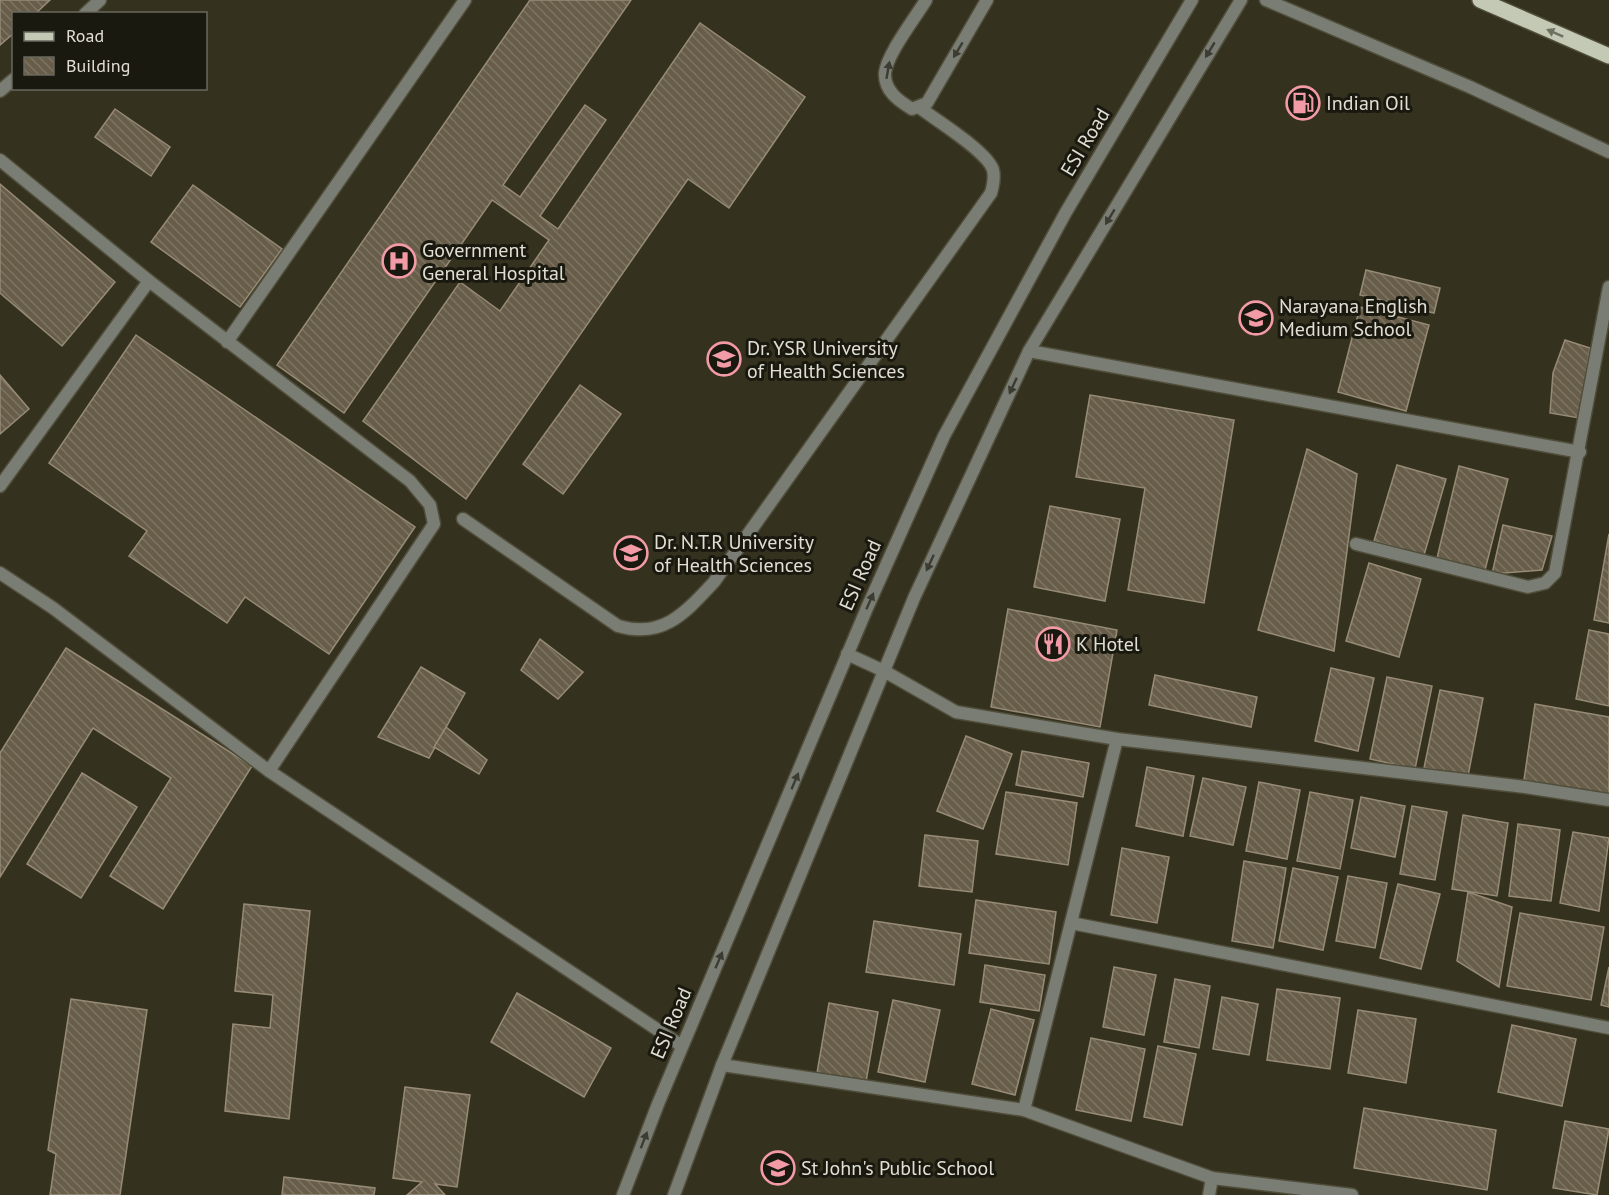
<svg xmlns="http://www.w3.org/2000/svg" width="1609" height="1195" font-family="'PT Sans',sans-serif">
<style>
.building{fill:url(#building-back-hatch);stroke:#978b76;stroke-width:1.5}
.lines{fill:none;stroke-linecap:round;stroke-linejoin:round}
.service-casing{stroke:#504e3b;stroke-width:15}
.minor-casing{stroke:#504e3b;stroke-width:15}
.tertiary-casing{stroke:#504e3b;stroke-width:15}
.primary-casing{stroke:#504e3b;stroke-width:18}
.service{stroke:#7a7d73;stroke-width:12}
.minor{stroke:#7a7d73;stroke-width:12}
.tertiary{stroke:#7a7d73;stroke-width:12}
.primary{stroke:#c3c9b4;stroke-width:15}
.oneway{fill:#6e7162}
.oneway2{fill:#3c3c33}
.labels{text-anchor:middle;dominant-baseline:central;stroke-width:6;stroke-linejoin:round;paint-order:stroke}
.poi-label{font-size:20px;fill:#e1dfd3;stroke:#1a1910;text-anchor:start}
.street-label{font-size:20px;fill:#e1dfd3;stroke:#1a1910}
</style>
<defs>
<pattern id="building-back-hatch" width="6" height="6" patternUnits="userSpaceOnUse" patternTransform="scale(1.5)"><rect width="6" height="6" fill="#675d49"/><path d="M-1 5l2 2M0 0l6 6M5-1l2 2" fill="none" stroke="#7c7462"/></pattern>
</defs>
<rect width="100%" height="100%" fill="#34321e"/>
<g class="building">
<path d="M0 0H50L35 14H14V33L0 45Z"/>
<path d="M530 0H631L503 185 520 197 585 105 606 120 540 216 558 229 700 23 805 97 729 208 688 179 466 499 363 421 460 282 500 311 549 240 492 200 344 413 277 365Z"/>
<path d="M115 109 170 147 151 176 95 137Z"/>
<path d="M0 184 115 282 62 346 0 293Z"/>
<path d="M193 185 282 249 240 307 151 242Z"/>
<path d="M1366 270 1440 288 1434 313 1360 295Z"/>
<path d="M1360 307 1429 325 1406 411 1338 392Z"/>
<path d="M136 335 415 527 329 654 245 597 227 623 129 556 147 531 49 463Z"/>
<path d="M1565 340 1590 348 1579 418 1550 413 1553 373Z"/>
<path d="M0 375 29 409 0 434Z"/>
<path d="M580 385 621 414 563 494 523 464Z"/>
<path d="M1090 395 1234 420 1204 603 1128 590 1145 488 1076 477Z"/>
<path d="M1307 449 1357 474 1334 651 1258 630Z"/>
<path d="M1397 465 1446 479 1424 555 1374 541Z"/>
<path d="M1459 466 1508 479 1485 570 1437 558Z"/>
<path d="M1050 506 1120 519 1105 601 1034 587Z"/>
<path d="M1503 525 1552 536 1542 570 1492 574Z"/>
<path d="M1609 534V623L1594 620Z"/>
<path d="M1369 563 1421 579 1399 657 1346 641Z"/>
<path d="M1008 609 1117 630 1100 727 991 707Z"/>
<path d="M1589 630 1609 634V706L1576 699Z"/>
<path d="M540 639 583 672 558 699 521 670Z"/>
<path d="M66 648 252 766 163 909 110 876 171 778 93 728 0 877V753Z"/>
<path d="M421 667 465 693 429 758 378 737Z"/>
<path d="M1331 668 1374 678 1358 751 1315 741Z"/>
<path d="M1155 675 1257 697 1251 727 1149 705Z"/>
<path d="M1387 677 1432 686 1415 769 1370 759Z"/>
<path d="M1440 690 1483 698 1468 776 1424 768Z"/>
<path d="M1535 704 1609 717V796L1524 780Z"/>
<path d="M446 727 487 760 479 774 434 747Z"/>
<path d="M966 736 1012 754 983 829 937 811Z"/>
<path d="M1022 751 1089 763 1083 797 1016 785Z"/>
<path d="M1147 767 1194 776 1183 836 1136 826Z"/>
<path d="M82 773 137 807 81 898 27 864Z"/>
<path d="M1203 778 1246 787 1233 845 1190 836Z"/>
<path d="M1259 782 1300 790 1287 859 1246 851Z"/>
<path d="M1006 792 1077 803 1068 865 996 854Z"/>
<path d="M1310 792 1353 800 1340 869 1297 861Z"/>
<path d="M1361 797 1405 806 1395 857 1351 848Z"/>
<path d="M1412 806 1447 812 1435 880 1400 874Z"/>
<path d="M1463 815 1508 823 1497 896 1452 889Z"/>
<path d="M1518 824 1560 830 1551 901 1509 896Z"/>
<path d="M1573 832 1609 838 1599 911 1560 903Z"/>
<path d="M925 835 978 841 972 892 919 886Z"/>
<path d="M1122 848 1169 857 1157 923 1111 915Z"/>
<path d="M1244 861 1286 868 1273 948 1232 941Z"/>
<path d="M1293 868 1338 877 1323 950 1279 941Z"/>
<path d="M1348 876 1387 883 1375 948 1336 941Z"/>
<path d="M1398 884 1440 894 1421 969 1380 958Z"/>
<path d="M1468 892 1512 907 1499 987 1457 961Z"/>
<path d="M976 900 1056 912 1049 964 969 953Z"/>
<path d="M244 904 310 911 289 1119 225 1111 233 1024 270 1028 273 995 235 991Z"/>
<path d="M1520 913 1604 927 1591 1000 1507 986Z"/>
<path d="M874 921 961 934 954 985 866 972Z"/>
<path d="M985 965 1045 975 1039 1011 980 1002Z"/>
<path d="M1114 967 1156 975 1144 1035 1103 1027Z"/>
<path d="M1609 967V1007L1601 1005Z"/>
<path d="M1175 979 1210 986 1199 1048 1164 1042Z"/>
<path d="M1277 989 1340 998 1330 1069 1267 1060Z"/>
<path d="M517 993 611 1048 584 1097 491 1042Z"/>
<path d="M1222 997 1258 1004 1249 1055 1213 1049Z"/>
<path d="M71 999 147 1010 120 1195H50L56 1154 48 1150Z"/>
<path d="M893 1000 940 1010 925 1082 878 1072Z"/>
<path d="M829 1003 878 1012 866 1082 817 1073Z"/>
<path d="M991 1009 1034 1020 1015 1095 972 1084Z"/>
<path d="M1358 1010 1416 1019 1406 1083 1348 1073Z"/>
<path d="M1512 1025 1576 1039 1562 1106 1498 1092Z"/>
<path d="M1091 1038 1145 1049 1131 1121 1076 1110Z"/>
<path d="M1158 1046 1196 1054 1182 1125 1144 1117Z"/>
<path d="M405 1087 470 1095 457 1187 435 1184 445 1195H407L422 1182 393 1178Z"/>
<path d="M1364 1108 1496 1130 1487 1190 1354 1168Z"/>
<path d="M1565 1121 1609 1129 1597 1195 1553 1188Z"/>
<path d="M284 1177 375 1188 374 1195H282Z"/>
</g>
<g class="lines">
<defs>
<g id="service">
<path d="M926 0C915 18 887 54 885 73 884 91 899 101 912 109L927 103 987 0"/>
<path d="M85 14 100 0"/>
<path d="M0 91 14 79"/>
<path d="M0 160 149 281 410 481 430 505 434 524 269 771"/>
<path d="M227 342 465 0"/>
<path d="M0 486 149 281"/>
<path d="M463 519 618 626C663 639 685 613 714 582L991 193C993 186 995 178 993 170 988 152 936 120 920 108"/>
<path d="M0 573 53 608 269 771 682 1046"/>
</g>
<g id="minor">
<path d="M1029 351 1580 452"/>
<path d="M1356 544 1528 587 1545 583 1555 573 1609 287"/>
<path d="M847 654 884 671 956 712 1117 739 1525 787 1609 800"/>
<path d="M1071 923 1609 1028"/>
<path d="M722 1065 1024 1110 1212 1178 1352 1195"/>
<path d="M1024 1110 1117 739"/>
<path d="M1209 1195 1212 1178"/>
</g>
<g id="tertiary">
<path d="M1266 0 1470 87 1609 152"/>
<path d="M623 1195 658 1104 867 608 944 436 1066 212 1192 0"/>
<path d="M674 1195 722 1065 914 598 1029 351 1241 0"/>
</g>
<path id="primary" d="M1480 0 1609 56"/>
</defs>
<use href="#service" class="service-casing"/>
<use href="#minor" class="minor-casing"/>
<use href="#tertiary" class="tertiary-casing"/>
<use href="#primary" class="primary-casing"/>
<use href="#service" class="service"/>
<use href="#minor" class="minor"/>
<use href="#tertiary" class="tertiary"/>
<use href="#primary" class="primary"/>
</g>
<defs><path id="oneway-solid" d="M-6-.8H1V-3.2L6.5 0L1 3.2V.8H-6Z" transform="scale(1.5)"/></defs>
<use class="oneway" href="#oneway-solid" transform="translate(1555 33) rotate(-156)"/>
<g class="oneway2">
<use href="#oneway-solid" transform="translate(958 50) rotate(121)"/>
<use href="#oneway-solid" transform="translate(1210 50) rotate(121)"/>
<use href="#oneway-solid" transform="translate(888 70) rotate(-80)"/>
<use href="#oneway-solid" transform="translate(1110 217) rotate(121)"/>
<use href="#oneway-solid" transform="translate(1013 386) rotate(115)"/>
<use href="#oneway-solid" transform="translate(930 563) rotate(115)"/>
<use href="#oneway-solid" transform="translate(870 601) rotate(-66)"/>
<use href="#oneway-solid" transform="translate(795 781) rotate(-67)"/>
<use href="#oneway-solid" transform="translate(719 960) rotate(-67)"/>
<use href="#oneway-solid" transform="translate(644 1140) rotate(-69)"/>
</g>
<defs>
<symbol id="fuel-ring" viewBox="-11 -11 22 22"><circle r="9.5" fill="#1a1910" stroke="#f39aa7" stroke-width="1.5"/><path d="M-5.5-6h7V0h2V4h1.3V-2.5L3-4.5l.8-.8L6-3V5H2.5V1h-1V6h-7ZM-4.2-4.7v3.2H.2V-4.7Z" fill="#f39aa7"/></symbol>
<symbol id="hospital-ring" viewBox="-11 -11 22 22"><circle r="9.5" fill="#1a1910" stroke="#f39aa7" stroke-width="1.5"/><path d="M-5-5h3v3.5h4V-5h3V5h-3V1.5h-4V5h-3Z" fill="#f39aa7"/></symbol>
<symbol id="school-ring" viewBox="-11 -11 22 22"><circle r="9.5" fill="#1a1910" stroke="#f39aa7" stroke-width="1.5"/><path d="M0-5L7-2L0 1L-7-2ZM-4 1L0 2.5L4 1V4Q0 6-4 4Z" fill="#f39aa7"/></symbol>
<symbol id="university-ring" viewBox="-11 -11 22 22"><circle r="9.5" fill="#1a1910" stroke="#f39aa7" stroke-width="1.5"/><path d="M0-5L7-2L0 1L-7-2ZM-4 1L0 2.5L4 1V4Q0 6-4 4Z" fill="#f39aa7"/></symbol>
<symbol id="restaurant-ring" viewBox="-11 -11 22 22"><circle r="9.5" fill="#1a1910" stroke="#f39aa7" stroke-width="1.5"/><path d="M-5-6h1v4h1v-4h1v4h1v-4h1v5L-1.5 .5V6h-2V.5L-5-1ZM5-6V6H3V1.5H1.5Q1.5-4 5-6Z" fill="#f39aa7"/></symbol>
</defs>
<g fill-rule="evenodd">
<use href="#fuel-ring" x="1284" y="84" width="38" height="38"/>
<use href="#hospital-ring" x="380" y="242" width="38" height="38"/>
<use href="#school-ring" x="1237" y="299" width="38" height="38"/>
<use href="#university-ring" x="705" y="340" width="38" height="38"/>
<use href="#university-ring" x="612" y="534" width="38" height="38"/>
<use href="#restaurant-ring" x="1034" y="625" width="38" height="38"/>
<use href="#school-ring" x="759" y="1149" width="38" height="38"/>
</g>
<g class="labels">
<g class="poi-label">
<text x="1326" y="103">Indian Oil</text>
<text x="422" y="250">Government<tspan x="422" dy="23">General Hospital</tspan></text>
<text x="1279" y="306">Narayana English<tspan x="1279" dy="23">Medium School</tspan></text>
<text x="747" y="348">Dr. YSR University<tspan x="747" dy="23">of Health Sciences</tspan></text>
<text x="654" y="542">Dr. N.T.R University<tspan x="654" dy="23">of Health Sciences</tspan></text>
<text x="1076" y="644">K Hotel</text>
<text x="801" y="1168">St John's Public School</text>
</g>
<g class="street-label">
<text transform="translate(1085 142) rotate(-59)">ESI Road</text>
<text transform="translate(860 575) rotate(-66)">ESI Road</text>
<text transform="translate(671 1023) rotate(-67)">ESI Road</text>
</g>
</g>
<rect x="12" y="12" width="195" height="78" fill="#1a1910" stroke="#6a685e" stroke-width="1.5"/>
<rect x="24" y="32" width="30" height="9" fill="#c3c9b4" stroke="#6a685e" stroke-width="1.5"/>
<text x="66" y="42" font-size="18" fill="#e1dfd3">Road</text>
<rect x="24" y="57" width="30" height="18" fill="url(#building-back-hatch)" stroke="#6a685e" stroke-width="1.5"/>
<text x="66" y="72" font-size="18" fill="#e1dfd3">Building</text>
</svg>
